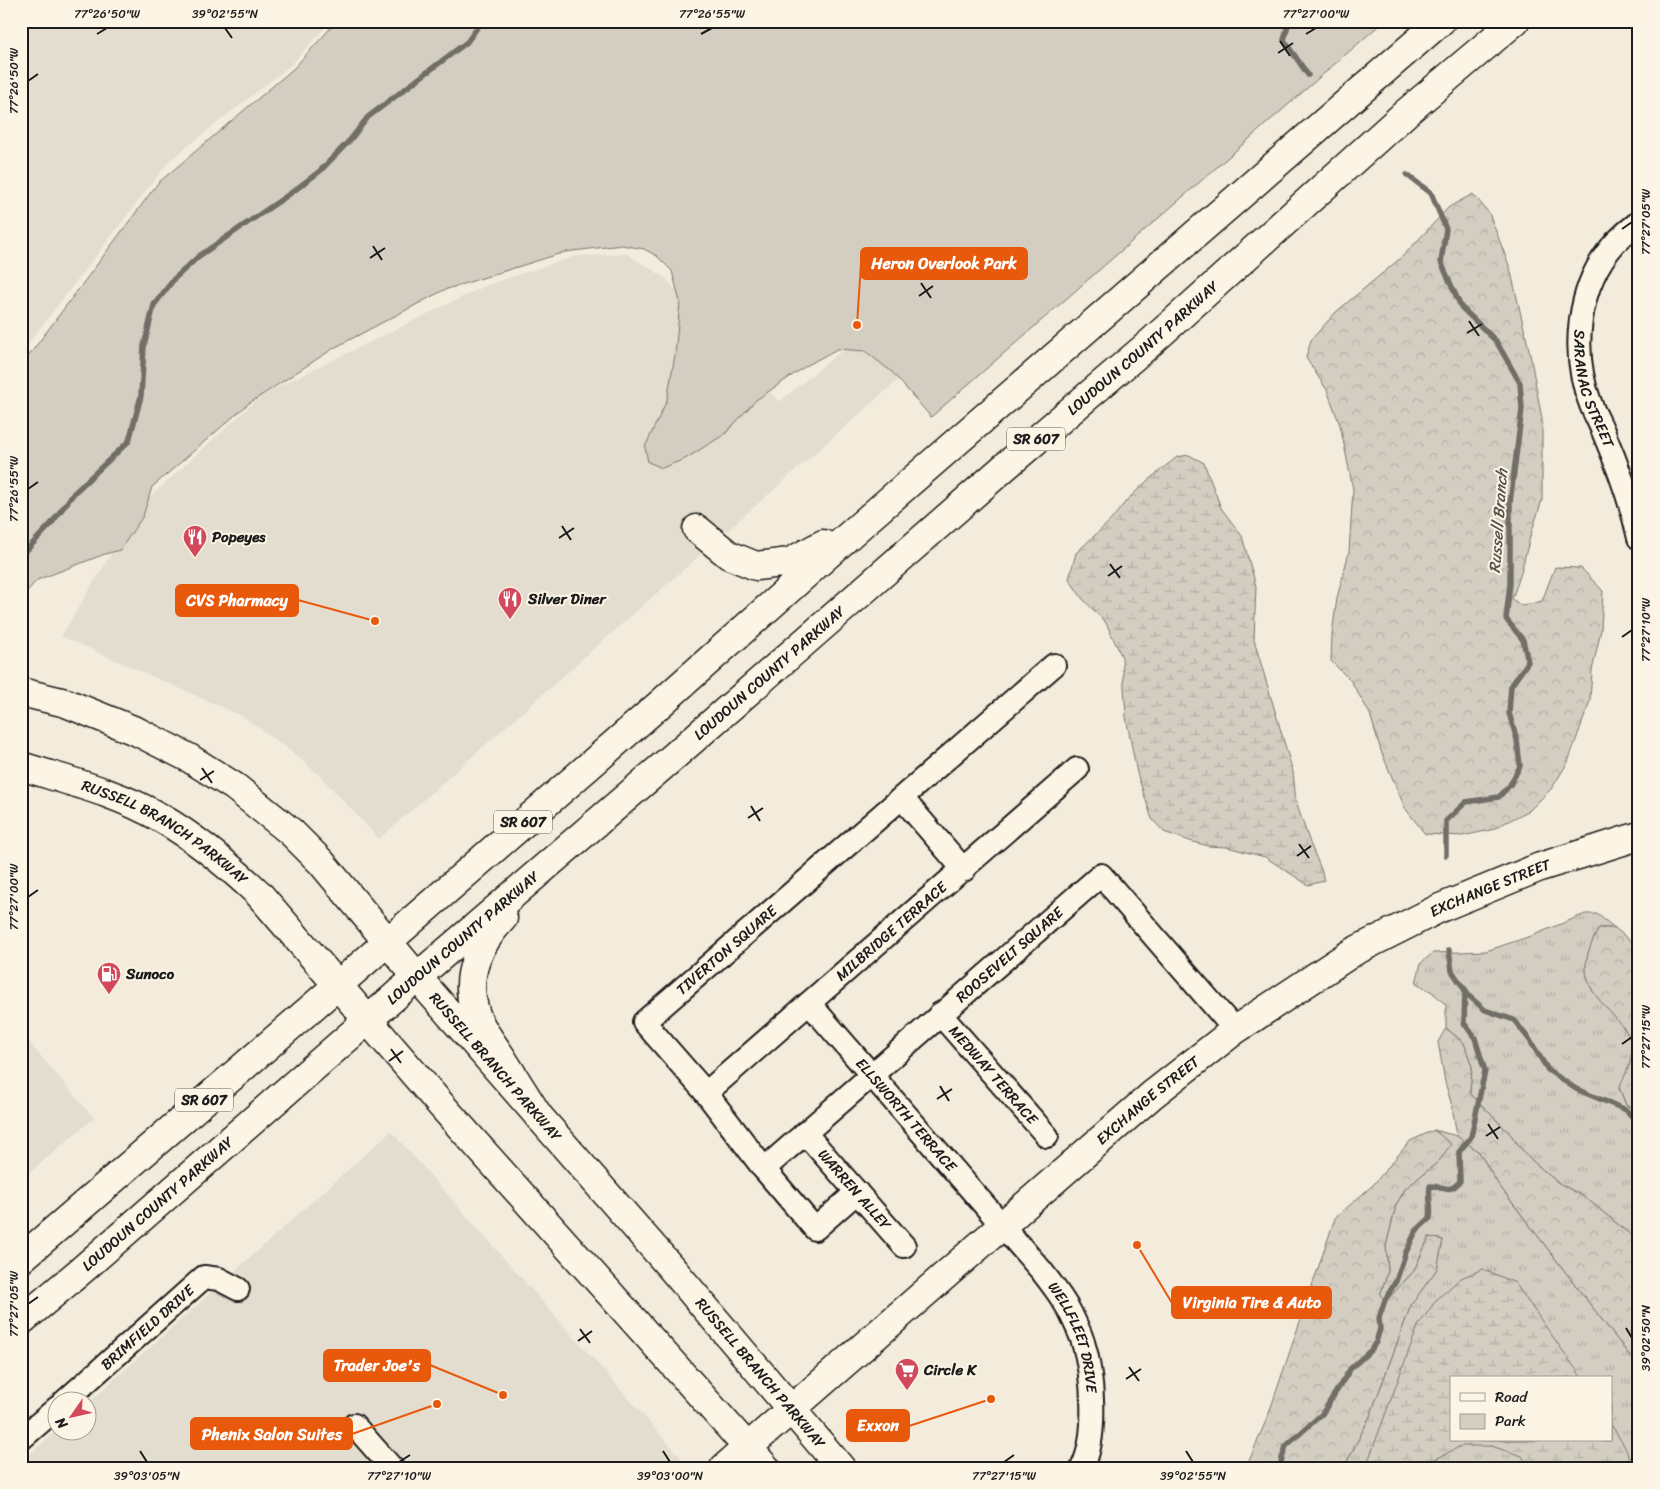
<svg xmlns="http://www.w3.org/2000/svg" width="1660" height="1489" font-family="Sriracha,sans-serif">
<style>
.built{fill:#e3ddcf}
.grass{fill:url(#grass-tufts);stroke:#78756e;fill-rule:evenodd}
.forest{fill:url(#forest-crowns);stroke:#78756e}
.wetland{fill:url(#wetland-marsh);stroke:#78756e}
.green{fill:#d3cec1;stroke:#78756e}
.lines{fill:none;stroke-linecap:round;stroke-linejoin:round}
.stream{stroke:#716e68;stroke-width:5.5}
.minor-casing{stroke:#1c1c1c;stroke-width:26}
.tertiary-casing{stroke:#1c1c1c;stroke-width:31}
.secondary-casing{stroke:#1c1c1c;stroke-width:31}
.primary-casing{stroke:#1c1c1c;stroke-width:31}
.minor{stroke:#fcf5e5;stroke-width:22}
.tertiary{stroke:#fcf5e5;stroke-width:28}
.secondary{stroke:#fcf5e5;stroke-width:28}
.primary{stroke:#fcf5e5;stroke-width:28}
.ticks{fill:none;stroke:#1c1c1c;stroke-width:2}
.labels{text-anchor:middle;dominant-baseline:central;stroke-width:4;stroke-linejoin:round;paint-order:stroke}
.shield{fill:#fcf5e5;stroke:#5f5d58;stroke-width:1}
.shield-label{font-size:14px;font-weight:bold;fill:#1c1c1c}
.street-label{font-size:15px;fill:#1c1c1c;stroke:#fcf5e5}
.poi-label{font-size:15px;font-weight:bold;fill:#1c1c1c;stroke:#fcf5e5;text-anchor:start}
.water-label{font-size:16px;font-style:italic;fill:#55534f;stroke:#fcf5e5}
.leader{fill:none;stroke:#e8590c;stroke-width:2}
.callout-dot{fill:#e8590c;stroke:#fcf5e5;stroke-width:2}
.callout{fill:#e8590c;stroke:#e8590c;stroke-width:2}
.callout-label{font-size:16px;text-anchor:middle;font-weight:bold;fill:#fff}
.neatline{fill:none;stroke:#1c1c1c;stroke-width:2}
.ticks-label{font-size:12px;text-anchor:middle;fill:#1c1c1c}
</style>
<defs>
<pattern id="grass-tufts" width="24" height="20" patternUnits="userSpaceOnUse" patternTransform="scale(1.25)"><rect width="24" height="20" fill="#d3cec1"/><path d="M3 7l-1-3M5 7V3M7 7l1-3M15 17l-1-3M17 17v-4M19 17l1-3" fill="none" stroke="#b5b0a5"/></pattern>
<pattern id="forest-crowns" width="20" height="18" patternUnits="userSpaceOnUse" patternTransform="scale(1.25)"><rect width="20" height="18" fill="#d3cec1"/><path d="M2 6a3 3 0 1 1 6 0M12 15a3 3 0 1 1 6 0" fill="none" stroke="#b5b0a5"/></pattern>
<pattern id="wetland-marsh" width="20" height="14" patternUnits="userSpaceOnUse" patternTransform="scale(1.25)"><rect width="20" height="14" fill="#d3cec1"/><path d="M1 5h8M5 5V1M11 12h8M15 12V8" fill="none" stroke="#b5b0a5"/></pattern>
</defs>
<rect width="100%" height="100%" fill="#f3ecdd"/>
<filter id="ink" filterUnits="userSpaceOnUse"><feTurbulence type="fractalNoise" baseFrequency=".02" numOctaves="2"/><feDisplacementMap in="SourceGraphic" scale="10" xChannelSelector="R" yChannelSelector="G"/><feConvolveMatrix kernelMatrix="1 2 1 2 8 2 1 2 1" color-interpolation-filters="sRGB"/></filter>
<g filter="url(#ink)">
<g class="built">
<path d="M21 21H331L291 65 169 161 21 353Z"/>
<path d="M627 254 664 277 779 402 861 335 899 379 379 839 322 778 291 751 242 716 61 636 141 505 263 394 487 285 576 256Z"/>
<path d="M21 1033 94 1118 21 1180Z"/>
<path d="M391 1131 690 1468H21V1462L57 1430 58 1432H88V1403Z"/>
</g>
<g class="grass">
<path d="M1585 914H1597L1615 928H1599C1591 943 1582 963 1588 980 1592 995 1608 1009 1618 1021 1623 1028 1630 1035 1632 1044 1635 1055 1625 1078 1619 1088L1626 1105 1639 1112V1242L1586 1198 1557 1182 1528 1157 1510 1134 1470 1093 1472 1067 1464 1043 1446 1028V1005L1432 992 1416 983 1421 963 1433 953 1486 951 1534 935Z"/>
<path d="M1434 1130 1457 1136 1479 1152 1498 1184 1639 1368V1468H1344L1370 1416 1411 1305 1437 1269 1443 1240 1429 1237 1414 1271 1386 1301 1380 1295 1388 1271 1386 1246 1396 1205 1405 1189 1439 1161 1450 1144ZM1451 1378H1611V1440H1451Z"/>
</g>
<g class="forest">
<path d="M1473 194 1489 213 1510 268 1530 354 1542 419V500L1530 537 1520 576 1512 599 1522 606 1542 601 1555 567 1581 568 1603 591 1601 630 1592 671 1590 701 1568 762 1552 788 1530 810 1491 830 1462 836 1425 834 1405 808 1381 751 1370 714 1351 681 1331 661 1332 634 1337 598 1349 552 1353 489 1340 425 1327 390 1306 358 1311 340 1336 312 1403 256 1449 207Z"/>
<path d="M1599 928H1615L1639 948V1112L1626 1105 1619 1087C1625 1077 1635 1055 1632 1044 1630 1035 1623 1027 1618 1021 1608 1009 1592 995 1588 980 1582 963 1591 943 1599 928Z"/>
<path d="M1446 1028 1464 1043 1472 1067 1470 1093 1510 1134 1528 1157 1557 1182 1586 1198 1639 1242V1368L1498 1184 1479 1152 1457 1136 1452 1106 1445 1082 1438 1042Z"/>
<path d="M1434 1130 1451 1144 1439 1161 1405 1189 1396 1205 1386 1246 1388 1271 1380 1295 1386 1301 1414 1271 1429 1237 1443 1240 1437 1269 1411 1305 1370 1416 1344 1468H1246L1268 1416 1335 1218 1373 1185 1410 1141Z"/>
</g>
<g class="wetland">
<path d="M1189 455 1204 463 1221 508 1242 536 1256 586 1254 640 1293 772 1296 802 1310 843 1321 869 1324 881 1308 885 1265 857 1227 847 1208 846 1190 841 1164 832 1152 819 1137 773 1126 717 1122 657 1106 623 1082 598 1069 579 1076 553 1111 520 1127 500 1147 481 1177 457Z"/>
<path d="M1483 1269 1515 1283 1582 1378H1451V1440H1611V1424L1626 1449 1632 1468H1529L1522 1456 1491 1446H1461L1418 1468H1369L1367 1464 1418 1326 1437 1299 1461 1278Z"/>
</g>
<path class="green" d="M337 21H1384L931 417 892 372 865 351 837 349 806 366 756 400 725 434 685 459 662 468 648 462 645 447 667 400 675 355 680 302 672 271 657 256 644 249 622 245 565 252 444 290 334 348 248 404 152 487 143 516 120 550 105 554 37 580 21 598V366L158 183 293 69Z"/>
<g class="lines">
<g class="stream">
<path d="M1289 21 1284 40 1308 75"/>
<path d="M1407 175 1431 193 1446 229 1441 262 1461 307 1496 341 1520 383 1522 409 1510 503V584L1506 619 1523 640 1528 662 1511 686 1509 713 1517 740 1520 766 1510 785 1499 797 1466 802 1446 821V855"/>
<path d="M21 556 51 524 74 493 129 441 141 396 144 346 154 305 174 279 199 256 291 193 320 171 350 140 368 117 467 42 482 21"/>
<path d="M1449 950 1452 971 1469 996 1485 1010 1514 1020 1529 1039 1548 1070 1576 1089 1626 1110 1639 1124"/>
<path d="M1279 1468 1286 1446 1322 1414 1351 1368 1371 1350 1376 1342 1380 1329 1379 1318 1385 1300 1396 1281 1406 1252 1416 1231 1430 1218C1432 1207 1428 1197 1430 1186 1445 1185 1449 1195 1460 1181L1459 1152 1471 1137 1485 1071 1475 1038 1464 1023 1465 989"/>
</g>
<defs>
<g id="minor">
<path id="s1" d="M1639 222C1631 228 1623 235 1616 242 1577 284 1570 352 1591 405 1595 415 1601 425 1605 436 1619 469 1631 502 1639 538"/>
<path d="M902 798 964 870"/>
<path id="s2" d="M809 1003 1040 1269C1051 1283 1063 1298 1071 1314 1075 1323 1080 1332 1083 1342 1093 1374 1098 1437 1082 1468"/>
<path id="s3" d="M940 1014 1047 1136"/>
<path id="s4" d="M706 1093 1077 769"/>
<path id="s5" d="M805 1133 904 1246"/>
<path id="s6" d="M764 1169 1101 875 1235 1030"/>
<path id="s7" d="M857 1192 815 1229 764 1169 706 1093 644 1022 1054 665"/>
<path id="s8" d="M64 1402 204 1277 219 1279 238 1289"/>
<path d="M354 1425 392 1468"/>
<path d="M21 1439 58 1407"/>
</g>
<g id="tertiary">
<path id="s9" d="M724 1468 1152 1095 1235 1030 1353 952 1440 908 1540 867 1639 836"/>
</g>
<g id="secondary">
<path id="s10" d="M21 692 66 703 138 732 189 758 235 787 291 832 321 862 417 977 674 1271 841 1468"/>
<path id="s11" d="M21 766C68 781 118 793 161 818 197 839 228 865 258 893L442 1106 766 1468"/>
</g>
<g id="primary">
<path d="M697 529 729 555 756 566 790 562 823 544"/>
<path d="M503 918C480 942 464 974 474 1008 478 1025 490 1040 500 1055 513 1076 526 1096 539 1117"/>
<path d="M21 1259 338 985 660 704 862 524 1441 21"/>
<path id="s12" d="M21 1321 83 1269 417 977 672 758 1007 465 1149 344 1407 112 1515 21"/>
</g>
</defs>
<use href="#minor" class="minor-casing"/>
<use href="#tertiary" class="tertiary-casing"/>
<use href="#secondary" class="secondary-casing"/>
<use href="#primary" class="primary-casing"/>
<use href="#minor" class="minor"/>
<use href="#tertiary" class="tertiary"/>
<use href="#secondary" class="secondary"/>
<use href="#primary" class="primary"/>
</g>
</g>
<path class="ticks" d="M225 28 232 38M97 34 107 28M701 34 712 28M1306 34 1316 28M1280 41 1290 56M1278 53 1293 43M28 81 38 74M1622 229 1632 222M373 246 382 260M370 258 385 248M921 283 931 298M919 296 933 286M1469 321 1479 336M1467 333 1482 324M28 489 38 482M562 526 571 540M559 538 574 528M1110 564 1120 578M1108 576 1122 566M1622 637 1632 630M202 768 212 783M200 780 214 771M751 806 760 821M748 818 763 808M1299 844 1309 858M1297 856 1311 846M28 897 38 890M1622 1044 1632 1037M391 1049 401 1063M389 1061 403 1051M940 1086 949 1101M937 1099 952 1089M1488 1124 1498 1139M1486 1136 1500 1127M28 1304 38 1297M1626 1328 1632 1338M580 1329 590 1343M578 1341 592 1331M1129 1367 1139 1381M1126 1379 1141 1369M140 1451 147 1462M663 1451 670 1462M1186 1451 1193 1462M399 1462 410 1455M1004 1462 1014 1455"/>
<defs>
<symbol id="restaurant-pin" viewBox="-11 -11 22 30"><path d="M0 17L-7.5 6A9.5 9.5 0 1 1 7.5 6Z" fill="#d1495b" stroke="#fcf5e5"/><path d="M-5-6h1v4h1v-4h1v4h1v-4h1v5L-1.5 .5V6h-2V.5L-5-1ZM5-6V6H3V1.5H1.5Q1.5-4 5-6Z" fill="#fff"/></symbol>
<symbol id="fuel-pin" viewBox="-11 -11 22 30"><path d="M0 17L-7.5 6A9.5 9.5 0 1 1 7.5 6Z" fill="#d1495b" stroke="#fcf5e5"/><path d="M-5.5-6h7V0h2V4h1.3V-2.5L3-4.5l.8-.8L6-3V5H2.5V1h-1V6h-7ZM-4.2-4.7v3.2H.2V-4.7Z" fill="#fff"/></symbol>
<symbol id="supermarket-pin" viewBox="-11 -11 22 30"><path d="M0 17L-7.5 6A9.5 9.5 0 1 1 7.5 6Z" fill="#d1495b" stroke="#fcf5e5"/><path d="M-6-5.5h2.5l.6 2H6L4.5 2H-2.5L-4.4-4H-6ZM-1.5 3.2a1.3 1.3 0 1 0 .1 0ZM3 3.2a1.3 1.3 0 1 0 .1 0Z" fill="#fff"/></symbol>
</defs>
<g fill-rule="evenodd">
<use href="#restaurant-pin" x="181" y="523" width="28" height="38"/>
<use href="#restaurant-pin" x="496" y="585" width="28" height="38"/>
<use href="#fuel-pin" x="95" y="960" width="28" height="38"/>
<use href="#supermarket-pin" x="893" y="1356" width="28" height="38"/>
</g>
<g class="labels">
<g class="shield">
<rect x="1007" y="427.5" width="58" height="23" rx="4"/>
<rect x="494" y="810.5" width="58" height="23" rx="4"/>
<rect x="175" y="1088.5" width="58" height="23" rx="4"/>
</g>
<g class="shield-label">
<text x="1036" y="439">SR 607</text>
<text x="523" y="822">SR 607</text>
<text x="204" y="1100">SR 607</text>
</g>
<g class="street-label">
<text stroke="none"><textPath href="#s12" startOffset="1485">LOUDOUN COUNTY PARKWAY</textPath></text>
<text stroke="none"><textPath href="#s1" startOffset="188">SARANAC STREET</textPath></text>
<text stroke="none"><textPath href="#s12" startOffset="990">LOUDOUN COUNTY PARKWAY</textPath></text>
<text stroke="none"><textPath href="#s11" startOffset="160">RUSSELL BRANCH PARKWAY</textPath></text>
<text stroke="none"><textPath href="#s9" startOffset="966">EXCHANGE STREET</textPath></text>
<text stroke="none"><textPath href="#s4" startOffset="246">MILBRIDGE TERRACE</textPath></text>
<text stroke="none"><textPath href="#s12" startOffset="585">LOUDOUN COUNTY PARKWAY</textPath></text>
<text stroke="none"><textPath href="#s7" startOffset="434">TIVERTON SQUARE</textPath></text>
<text stroke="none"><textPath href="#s6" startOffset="326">ROOSEVELT SQUARE</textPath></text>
<text stroke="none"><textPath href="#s10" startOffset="619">RUSSELL BRANCH PARKWAY</textPath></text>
<text stroke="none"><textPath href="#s3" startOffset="81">MEDWAY TERRACE</textPath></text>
<text stroke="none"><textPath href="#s9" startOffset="561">EXCHANGE STREET</textPath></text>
<text stroke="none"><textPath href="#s2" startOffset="148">ELLSWORTH TERRACE</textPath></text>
<text stroke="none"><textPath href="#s5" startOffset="75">WARREN ALLEY</textPath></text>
<text stroke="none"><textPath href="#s12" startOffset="180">LOUDOUN COUNTY PARKWAY</textPath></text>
<text stroke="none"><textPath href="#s8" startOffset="112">BRIMFIELD DRIVE</textPath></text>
<text stroke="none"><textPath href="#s2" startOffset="430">WELLFLEET DRIVE</textPath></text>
<text stroke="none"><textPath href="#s10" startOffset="1024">RUSSELL BRANCH PARKWAY</textPath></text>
</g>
<g class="poi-label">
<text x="212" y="537">Popeyes</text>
<text x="528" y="599">Silver Diner</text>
<text x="126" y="974">Sunoco</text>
<text x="924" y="1370">Circle K</text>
</g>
<g class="water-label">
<text transform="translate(1498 521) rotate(-86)">Russell Branch</text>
</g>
</g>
<path class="leader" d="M857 325L861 263M375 621L298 600M1137 1245L1172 1303M503 1395L430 1365M991 1399L909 1426M437 1404L352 1434"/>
<g class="callout-dot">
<circle cx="857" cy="325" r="5"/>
<circle cx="375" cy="621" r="5"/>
<circle cx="1137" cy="1245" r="5"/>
<circle cx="503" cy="1395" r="5"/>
<circle cx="991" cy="1399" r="5"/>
<circle cx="437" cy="1404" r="5"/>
</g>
<g class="callout">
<rect x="861" y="248" width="166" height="31" rx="5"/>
<rect x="176" y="585" width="122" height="31" rx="5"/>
<rect x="1172" y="1287" width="159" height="31" rx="5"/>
<rect x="324" y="1350" width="106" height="31" rx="5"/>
<rect x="847" y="1410" width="62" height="31" rx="5"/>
<rect x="191" y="1418" width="161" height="31" rx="5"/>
</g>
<g class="callout-label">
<text x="944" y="269">Heron Overlook Park</text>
<text x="237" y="606">CVS Pharmacy</text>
<text x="1252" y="1308">Virginia Tire &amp; Auto</text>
<text x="377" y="1371">Trader Joe's</text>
<text x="878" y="1431">Exxon</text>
<text x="272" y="1440">Phenix Salon Suites</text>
</g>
<rect width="1660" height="1489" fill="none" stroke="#fcf5e5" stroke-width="55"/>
<rect x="1450" y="1376" width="162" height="65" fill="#fcf5e5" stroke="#a29e95"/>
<rect x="1460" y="1393" width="25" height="8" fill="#fcf5e5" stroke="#a29e95"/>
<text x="1495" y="1402" font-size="15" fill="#1c1c1c">Road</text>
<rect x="1460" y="1414" width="25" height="15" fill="#d3cec1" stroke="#a29e95"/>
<text x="1495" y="1426" font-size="15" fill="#1c1c1c">Park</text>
<g transform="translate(72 1416) rotate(236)"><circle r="24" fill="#fcf5e5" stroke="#a29e95"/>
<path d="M0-4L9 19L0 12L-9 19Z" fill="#d1495b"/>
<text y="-8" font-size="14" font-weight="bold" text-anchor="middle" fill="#1c1c1c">N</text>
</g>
<rect x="28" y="28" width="1604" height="1434" class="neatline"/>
<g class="ticks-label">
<text x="107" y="18">77°26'50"W</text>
<text x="225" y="18">39°02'55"N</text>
<text x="712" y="18">77°26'55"W</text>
<text x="1316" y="18">77°27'00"W</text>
<text transform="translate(14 81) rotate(-90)" y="4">77°26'50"W</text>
<text transform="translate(1646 222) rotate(-90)" y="4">77°27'05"W</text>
<text transform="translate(14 489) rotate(-90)" y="4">77°26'55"W</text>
<text transform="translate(1646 630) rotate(-90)" y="4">77°27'10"W</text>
<text transform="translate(14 897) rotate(-90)" y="4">77°27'00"W</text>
<text transform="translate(1646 1037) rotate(-90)" y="4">77°27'15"W</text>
<text transform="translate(14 1304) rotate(-90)" y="4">77°27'05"W</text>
<text transform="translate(1646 1338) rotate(-90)" y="4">39°02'50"N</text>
<text x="147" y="1480">39°03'05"N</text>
<text x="399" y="1480">77°27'10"W</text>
<text x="670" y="1480">39°03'00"N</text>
<text x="1004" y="1480">77°27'15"W</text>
<text x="1193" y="1480">39°02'55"N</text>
</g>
</svg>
